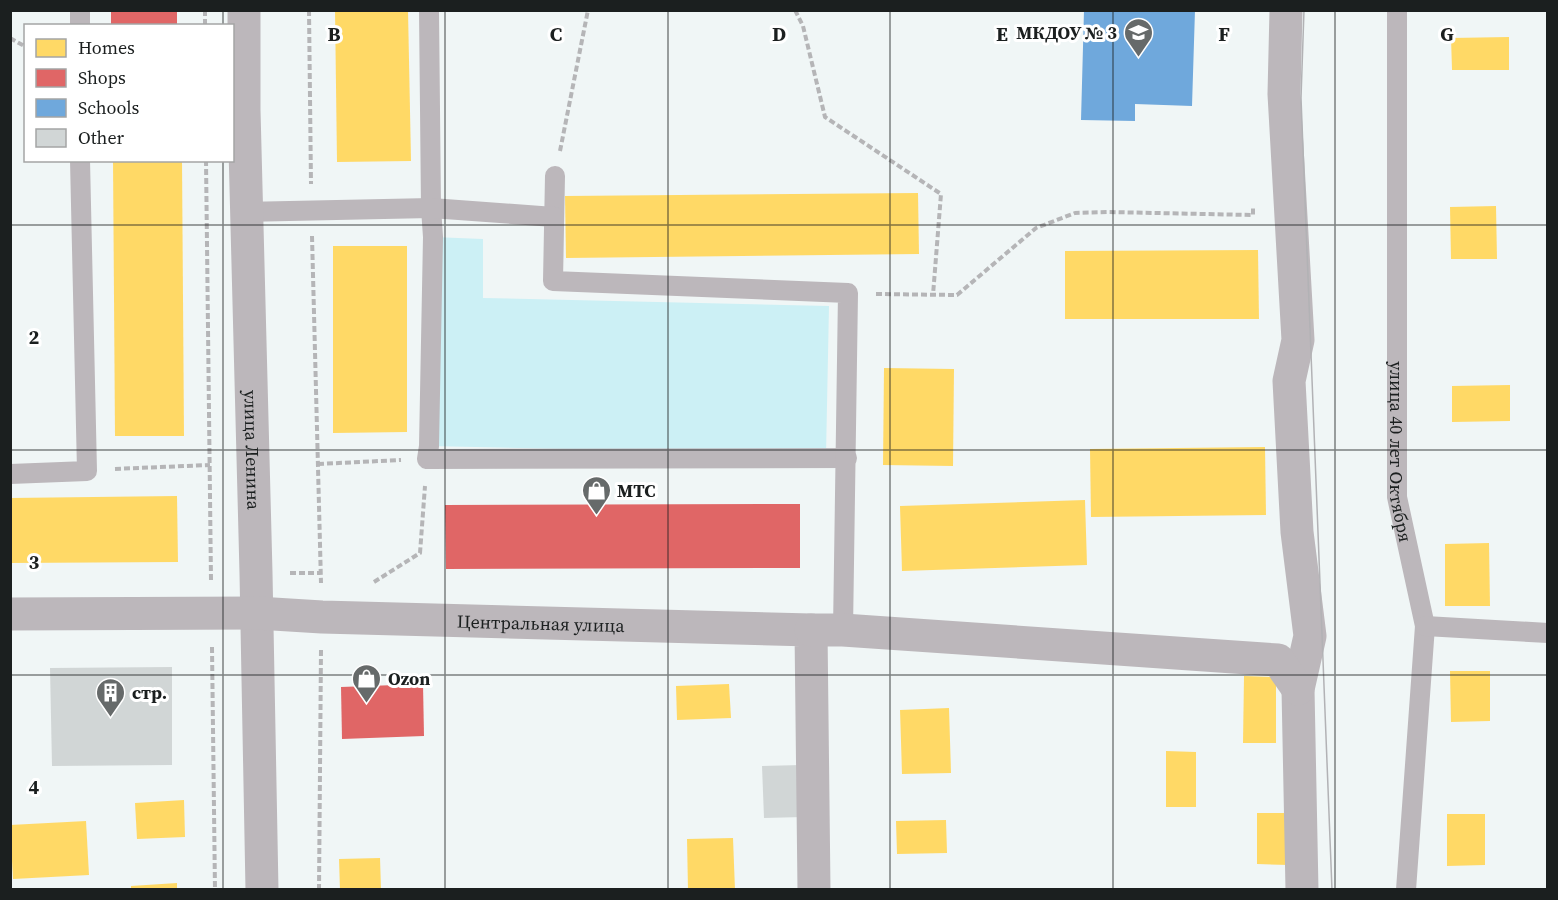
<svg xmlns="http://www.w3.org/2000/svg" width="1558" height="900" font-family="'Source Serif 4',serif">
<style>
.green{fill:#ccf0f5}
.homes{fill:#ffd966}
.shops{fill:#e06666}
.schools{fill:#6fa8dc}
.building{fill:#d1d6d6}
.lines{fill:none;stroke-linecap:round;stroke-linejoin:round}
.path{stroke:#b5b5b7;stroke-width:4;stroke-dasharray:6 3;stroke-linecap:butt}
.service{stroke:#bcb7bb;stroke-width:20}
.minor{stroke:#bcb7bb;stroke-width:33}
.tram{stroke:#b2b2b5;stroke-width:1.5}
.grid{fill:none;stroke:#1b1f1f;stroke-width:1.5;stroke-opacity:0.55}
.labels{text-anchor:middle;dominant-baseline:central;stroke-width:6;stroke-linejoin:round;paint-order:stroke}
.poi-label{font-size:18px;font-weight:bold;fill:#1b1f1f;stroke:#fff;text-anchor:start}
.street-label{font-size:18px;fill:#1b1f1f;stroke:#fff}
.grid-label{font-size:20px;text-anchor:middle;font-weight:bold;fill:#1b1f1f;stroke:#fff;stroke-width:6;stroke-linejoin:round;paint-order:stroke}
</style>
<rect width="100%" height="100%" fill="#f0f6f6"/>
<path class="green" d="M433 237 483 239V298L829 306 826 455 429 446Z"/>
<g class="homes">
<path d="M335 10H408L411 161 337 162Z"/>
<path d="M1509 37V70H1452L1451 38Z"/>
<path d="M113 160H182L184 436H115Z"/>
<path d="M918 193 919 254 566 258 565 196Z"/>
<path d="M1496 206 1497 259H1451L1450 207Z"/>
<path d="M333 246H407V432L333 433Z"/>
<path d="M1258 250 1259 319H1065V251Z"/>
<path d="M884 368 954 369 953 466 883 465Z"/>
<path d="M1510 385V421L1452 422V386Z"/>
<path d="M1265 447 1266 515 1091 517 1090 449Z"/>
<path d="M177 496 178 562 10 563V498Z"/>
<path d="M1085 500 1087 565 902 571 900 506Z"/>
<path d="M1489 543 1490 606H1445V544Z"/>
<path d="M1450 671H1490V721L1451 722Z"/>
<path d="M1244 676 1276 677V743H1243Z"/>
<path d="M729 684 731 718 677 720 676 686Z"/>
<path d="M949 708 951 773 902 774 900 710Z"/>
<path d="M1166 751 1196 752V807H1166Z"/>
<path d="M184 800 185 837 137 839 135 803Z"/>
<path d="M1257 813H1290L1289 865 1257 864Z"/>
<path d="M1447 814H1485V865L1447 866Z"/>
<path d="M946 820 947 853 897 854 896 821Z"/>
<path d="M86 821 89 875 13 879 10 825Z"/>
<path d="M733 838 735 890H688L687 839Z"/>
<path d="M380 858 381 890H340L339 859Z"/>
<path d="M177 883V890H131V886Z"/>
</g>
<g class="shops">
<rect x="111" y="10" width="66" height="16"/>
<path d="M800 504V568L446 569 445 505Z"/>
<path d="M423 684 424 736 342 739 341 687Z"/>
</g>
<path class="schools" d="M1084 10H1195L1192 106 1135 104V121L1081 120Z"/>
<g class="building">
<path d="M172 667V765L52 766 50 668Z"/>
<path d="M801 765 803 817 764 818 762 766Z"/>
</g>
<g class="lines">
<g class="path">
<path d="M205 10V26"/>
<path d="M309 10 311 184"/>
<path d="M795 10 803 26 825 117 941 194 933 295"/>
<path d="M10 38 26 47"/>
<path d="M560 151 588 10"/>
<path d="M206 160 211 580"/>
<path d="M312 236 321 583"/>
<path d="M876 294 957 295 1036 228 1075 213 1109 212 1253 215V207"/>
<path d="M318 464 401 460"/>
<path d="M115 469 210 465"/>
<path d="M290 573H320"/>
<path d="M374 582 420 553 425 486"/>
<path d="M212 647 215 890"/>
<path d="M319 890 321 650"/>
</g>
<g class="service">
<path d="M429 10 431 208 433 237 429 446 427 459 847 458"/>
<path id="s1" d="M1397 10V497L1425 626 1406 890"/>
<path d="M80 26V10"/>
<path d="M555 176 553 281 848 293 843 630"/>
<path d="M247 212 431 208 554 217"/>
<path d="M10 474 87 471 80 160"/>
<path d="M1425 626 1548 633"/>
</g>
<g class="minor">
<path id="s2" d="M244 10V110L256 573 262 890"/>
<path d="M1286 10 1284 94 1298 340 1289 381 1297 532 1310 636 1298 689 1302 890"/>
<path id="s3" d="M10 614 257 613 322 617 811 630 814 890"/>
<path d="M811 630H843L1278 660 1298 689"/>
</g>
<path class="tram" d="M1304 10 1301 98 1332 890"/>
</g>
<path class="grid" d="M223 10V26M445 10V890M668 10V890M890 10V890M1113 10V890M1335 10V890M223 160V890M10 225H1548M10 450H1548M10 675H1548"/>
<defs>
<symbol id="school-pin" viewBox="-11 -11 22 30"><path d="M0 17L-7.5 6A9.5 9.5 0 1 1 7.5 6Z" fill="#666a6a" stroke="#fff"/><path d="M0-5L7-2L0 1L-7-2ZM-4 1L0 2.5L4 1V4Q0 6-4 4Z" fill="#fff"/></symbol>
<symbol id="shop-pin" viewBox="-11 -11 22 30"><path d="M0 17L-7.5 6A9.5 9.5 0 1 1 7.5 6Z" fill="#666a6a" stroke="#fff"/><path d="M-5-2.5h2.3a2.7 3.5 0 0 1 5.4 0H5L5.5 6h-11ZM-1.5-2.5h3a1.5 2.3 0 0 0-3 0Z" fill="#fff"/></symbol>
<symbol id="building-pin" viewBox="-11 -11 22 30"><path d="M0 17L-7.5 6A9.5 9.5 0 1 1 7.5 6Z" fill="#666a6a" stroke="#fff"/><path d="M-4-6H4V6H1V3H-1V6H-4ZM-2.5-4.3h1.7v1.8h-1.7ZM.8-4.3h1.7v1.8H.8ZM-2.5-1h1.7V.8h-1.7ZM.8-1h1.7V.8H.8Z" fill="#fff"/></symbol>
</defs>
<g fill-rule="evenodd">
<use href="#school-pin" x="1122" y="16" width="33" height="45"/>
<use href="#shop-pin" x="580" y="474" width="33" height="45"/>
<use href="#shop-pin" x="350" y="662" width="33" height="45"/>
<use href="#building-pin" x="94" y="676" width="33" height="45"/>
</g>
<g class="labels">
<g class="poi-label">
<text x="1117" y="32" text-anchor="end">МКДОУ № 3</text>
<text x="617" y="490">МТС</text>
<text x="388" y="678">Ozon</text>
<text x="132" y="692">стр.</text>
</g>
<g class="street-label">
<text stroke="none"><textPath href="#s2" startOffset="440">улица Ленина</textPath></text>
<text stroke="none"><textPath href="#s1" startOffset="442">улица 40 лет Октября</textPath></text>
<text stroke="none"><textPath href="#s3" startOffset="531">Центральная улица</textPath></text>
</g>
</g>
<g class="grid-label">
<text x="334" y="41">B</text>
<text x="556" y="41">C</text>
<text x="779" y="41">D</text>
<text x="1002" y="41">E</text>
<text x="1224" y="41">F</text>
<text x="1447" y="41">G</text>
<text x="34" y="344">2</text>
<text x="34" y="569">3</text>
<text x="34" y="794">4</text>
</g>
<rect width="1558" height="900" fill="none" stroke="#1b1f1f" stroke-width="24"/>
<rect x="24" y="24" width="210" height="138" fill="#ffffff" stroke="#a4a5a5" stroke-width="1.5"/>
<rect x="36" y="39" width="30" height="18" fill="#ffd966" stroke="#a4a5a5" stroke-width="1.5"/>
<text x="78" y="54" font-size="18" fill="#1b1f1f">Homes</text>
<rect x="36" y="69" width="30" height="18" fill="#e06666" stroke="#a4a5a5" stroke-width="1.5"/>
<text x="78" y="84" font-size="18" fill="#1b1f1f">Shops</text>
<rect x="36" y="99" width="30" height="18" fill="#6fa8dc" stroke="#a4a5a5" stroke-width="1.5"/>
<text x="78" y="114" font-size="18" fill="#1b1f1f">Schools</text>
<rect x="36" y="129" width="30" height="18" fill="#d1d6d6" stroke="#a4a5a5" stroke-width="1.5"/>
<text x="78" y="144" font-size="18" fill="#1b1f1f">Other</text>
</svg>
